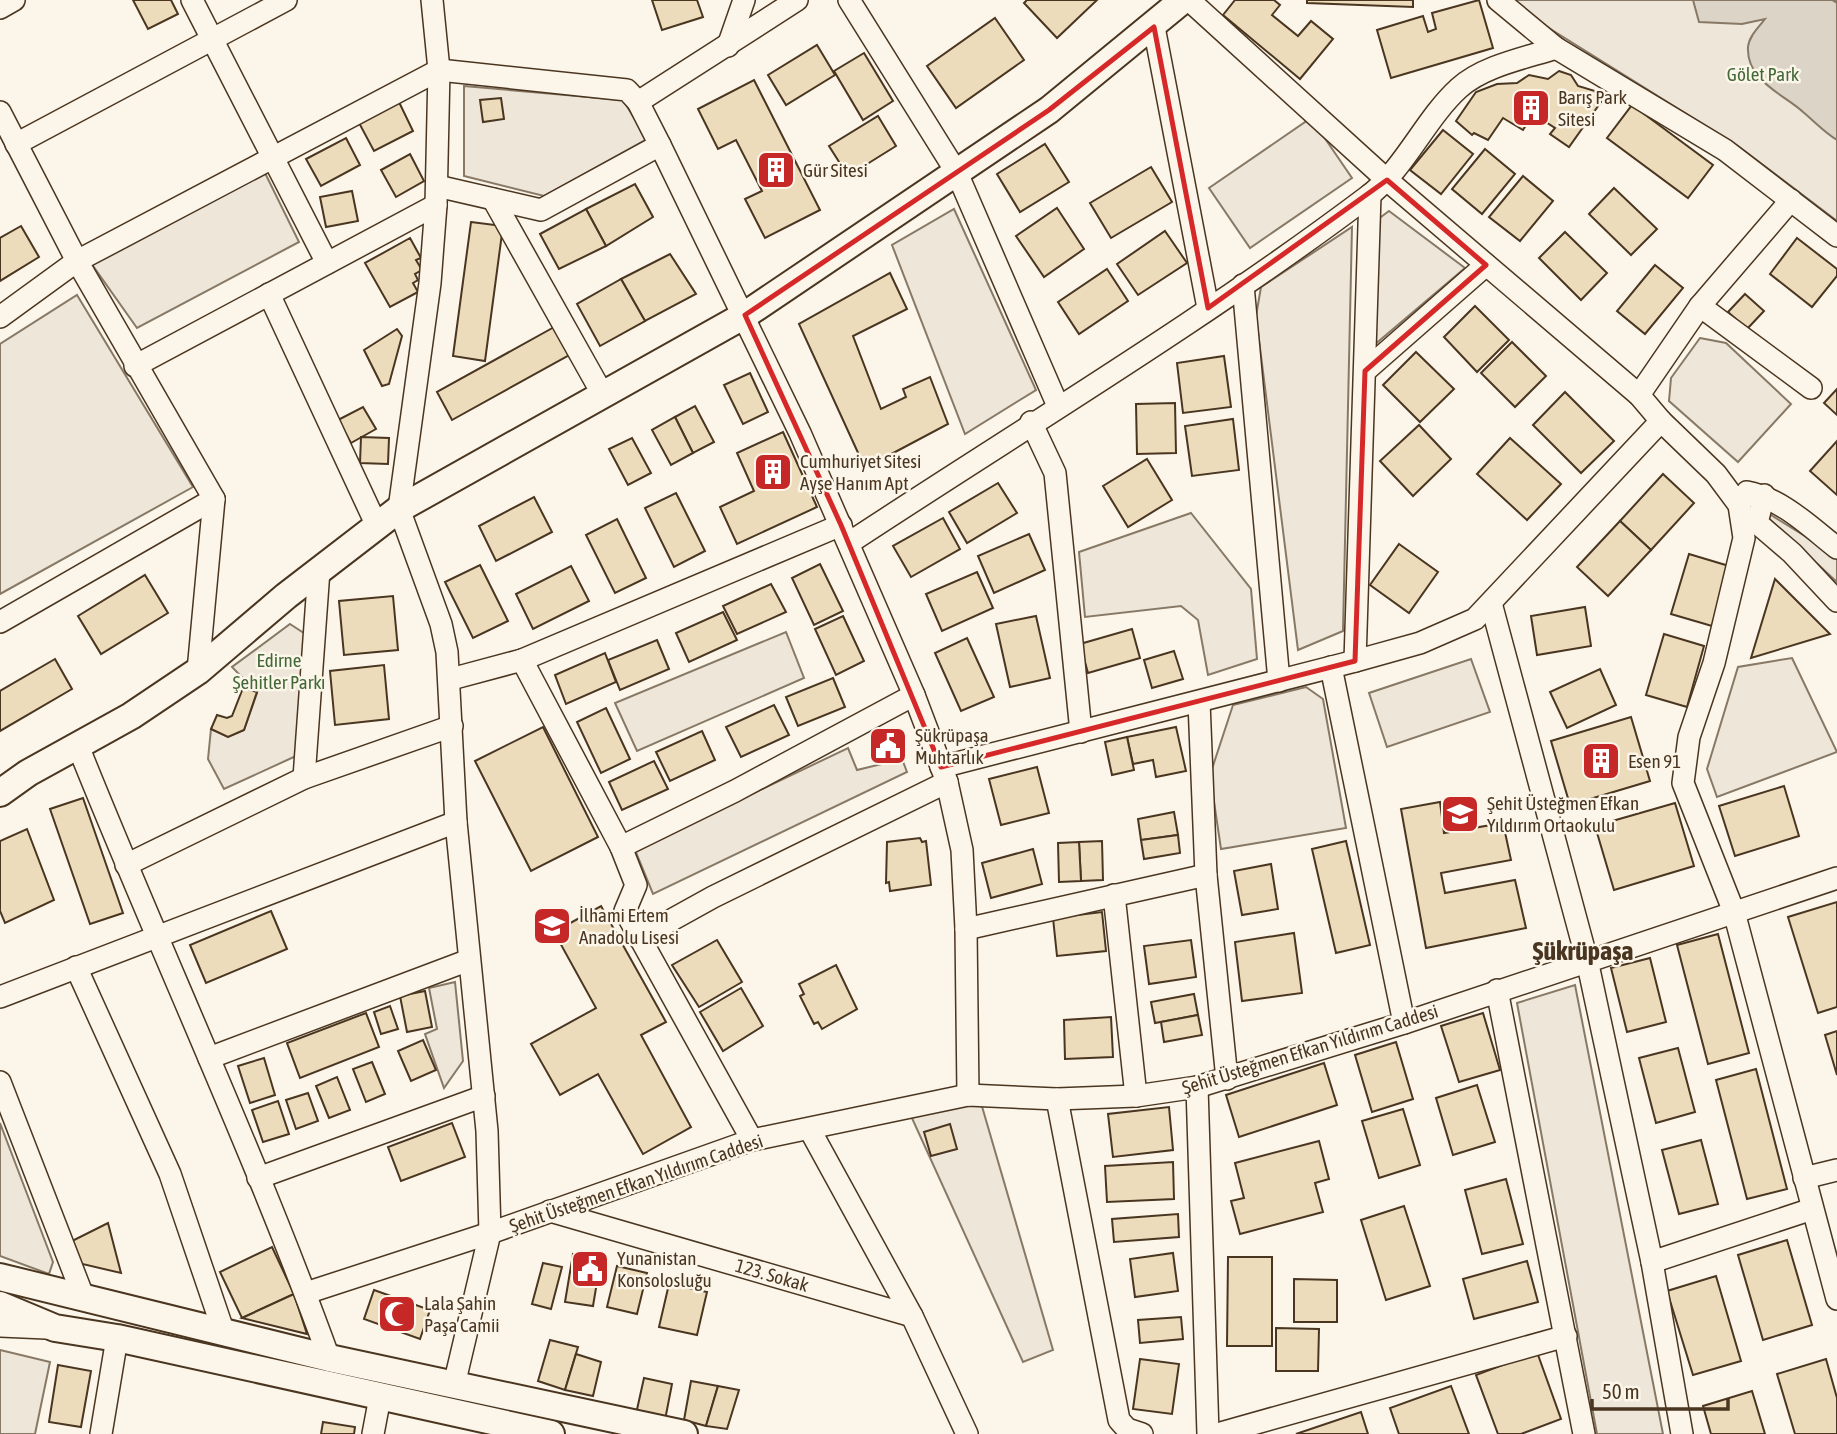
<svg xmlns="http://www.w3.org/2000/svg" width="1837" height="1434" font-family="'Asap Condensed',sans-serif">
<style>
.green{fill:#ede6d9;stroke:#887966;stroke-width:2}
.water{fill:#dcd4c6;stroke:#887966;stroke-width:2}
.building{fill:#ecdcbc;stroke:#4a3520;stroke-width:2}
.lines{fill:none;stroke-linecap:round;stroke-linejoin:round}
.minor-casing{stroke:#4a3520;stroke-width:24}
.major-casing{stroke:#4a3520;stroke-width:30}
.minor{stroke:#fbf6e9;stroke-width:21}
.major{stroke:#fbf6e9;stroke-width:26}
.marked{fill:none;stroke:#d62828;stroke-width:5;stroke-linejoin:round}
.labels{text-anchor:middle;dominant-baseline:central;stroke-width:5;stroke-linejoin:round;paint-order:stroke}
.park-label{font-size:19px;fill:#436837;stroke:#fbf6e9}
.poi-label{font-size:19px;fill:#4a3520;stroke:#fbf6e9;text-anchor:start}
.street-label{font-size:19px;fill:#4a3520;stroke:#fbf6e9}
.district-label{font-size:26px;font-weight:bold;fill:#4a3520;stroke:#fbf6e9}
</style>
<rect width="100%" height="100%" fill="#fbf6e9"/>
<g class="green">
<path d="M1511 0H1837V221L1738 146 1544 25Z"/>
<path d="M464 86 623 100 647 139 544 196 464 176Z"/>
<path d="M1311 118 1352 178 1250 248 1209 188Z"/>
<path d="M265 173 299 242 137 328 91 263Z"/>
<path d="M954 209 1036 390 965 434 892 245Z"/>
<path d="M1389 211 1465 268 1373 346 1377 220Z"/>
<path d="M1352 227 1343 631 1298 650 1256 316 1261 287Z"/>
<path d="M77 295 193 487 0 594V344Z"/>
<path d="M1700 338 1726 343 1791 404 1738 462 1669 401 1671 378Z"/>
<path d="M1766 512 1837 556V582L1764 514Z"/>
<path d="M1191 513 1251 589 1257 659 1208 675 1198 620 1181 606 1085 617 1079 552Z"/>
<path d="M290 624 316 641 296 756 224 789 208 759 211 729 228 737 244 730 257 693 232 667Z"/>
<path d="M786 632 804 678 637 751 615 703Z"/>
<path d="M1792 658 1837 752 1717 797 1707 769 1738 667Z"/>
<path d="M1471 659 1490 712 1387 747 1369 693Z"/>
<path d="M1306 687 1323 699 1346 828 1221 849 1210 775 1233 705Z"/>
<path d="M848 748 857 770 902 759 907 772 653 894 635 850Z"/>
<path d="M455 982 463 1061 444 1088 425 1034 437 1029 429 988Z"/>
<path d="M1575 985 1663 1434H1597L1517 1003Z"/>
<path d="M981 1103 1053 1350 1023 1362 911 1116Z"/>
<path d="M0 1123 53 1262 49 1274 0 1256Z"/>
<path d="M0 1350 50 1362 35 1434H0Z"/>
</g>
<path class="water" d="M1693 0H1832L1837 3V140C1824 132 1815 122 1803 112 1785 95 1746 81 1748 47 1749 36 1759 27 1765 19L1742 24 1699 22Z"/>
<g class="building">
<path d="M133 0H171L178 14 148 29Z"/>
<path d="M652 0H697L703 17 662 30Z"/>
<path d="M1027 0H1097L1057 38 1024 3Z"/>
<path d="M1235 0H1274L1280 5 1272 15 1298 36 1311 21 1333 39 1300 79 1223 15Z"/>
<path d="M1307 0H1413V7L1307 3Z"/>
<path d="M1479 0 1493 48 1391 78 1377 30 1423 16 1428 32 1436 29 1432 13Z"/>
<path d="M995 18 1024 60 956 108 927 66Z"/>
<path d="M817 45 835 75 786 105 768 75Z"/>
<path d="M864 53 893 101 863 120 834 71Z"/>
<path d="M1559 71 1571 75 1578 86 1595 91 1601 102 1569 147 1550 134 1555 128 1533 114 1523 130 1503 118 1488 140 1474 133 1472 135 1456 121 1476 92 1497 84 1517 83 1529 75 1548 79Z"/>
<path d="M754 80 820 210 765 238 745 199 762 191 736 140 718 149 698 109Z"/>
<path d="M501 98 504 119 483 122 480 100Z"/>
<path d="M398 100 413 131 374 151 358 121Z"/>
<path d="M1632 105 1713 165 1688 198 1607 138Z"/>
<path d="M878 116 896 146 848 176 829 146Z"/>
<path d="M1443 130 1473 154 1441 194 1410 170Z"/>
<path d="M346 138 360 165 321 186 306 159Z"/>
<path d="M1045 144 1069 182 1020 212 997 174Z"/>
<path d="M1485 149 1515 174 1482 214 1452 189Z"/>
<path d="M410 154 424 181 396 197 381 170Z"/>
<path d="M1151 167 1172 202 1111 238 1090 203Z"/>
<path d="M1523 176 1553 201 1520 241 1489 217Z"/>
<path d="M635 184 653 217 606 246 586 209Z"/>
<path d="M1614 188 1657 229 1631 255 1589 214Z"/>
<path d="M352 191 358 221 326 227 320 197Z"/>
<path d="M1057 208 1084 249 1044 277 1016 236Z"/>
<path d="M586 209 606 246 559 269 540 234Z"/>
<path d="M471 222 503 226 485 361 453 356Z"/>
<path d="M21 226 39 257 0 281V238Z"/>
<path d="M1165 231 1187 263 1138 295 1117 264Z"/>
<path d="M1565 232 1607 273 1581 300 1539 258Z"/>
<path d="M410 238 421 258 416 260 422 270 415 274 418 280 413 283 418 292 390 307 365 263Z"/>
<path d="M1797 238 1837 269V276L1812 307 1770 274Z"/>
<path d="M670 254 696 294 645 321 621 279Z"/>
<path d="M1655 265 1683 288 1645 334 1617 311Z"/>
<path d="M1107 269 1128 301 1079 334 1058 302Z"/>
<path d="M890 273 907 309 853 336 881 409 906 397 903 389 930 377 948 424 865 468 799 324Z"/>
<path d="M621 279 645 321 600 346 577 304Z"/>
<path d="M1745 294 1764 311 1747 329 1728 312Z"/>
<path d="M1475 306 1509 340 1477 372 1444 337Z"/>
<path d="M556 326 571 354 452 420 437 392Z"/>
<path d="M397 329 402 336 389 384 382 386 364 350Z"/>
<path d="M1512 342 1546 376 1515 407 1481 373Z"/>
<path d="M1416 352 1454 389 1420 422 1383 385Z"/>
<path d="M1224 356 1231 407 1183 413 1177 363Z"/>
<path d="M750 373 768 412 743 424 724 385Z"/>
<path d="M1837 389V415L1824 403Z"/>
<path d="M1565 392 1614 441 1581 473 1533 425Z"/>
<path d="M1175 403 1176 453 1137 454 1136 404Z"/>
<path d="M695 406 714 442 693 453 675 417Z"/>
<path d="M363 407 376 429 351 443 338 420Z"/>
<path d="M675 417 693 453 671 465 652 430Z"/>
<path d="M1233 419 1239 470 1192 476 1185 426Z"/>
<path d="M1419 425 1451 459 1413 496 1380 461Z"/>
<path d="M783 432 817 507 737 544 720 507 754 491 737 453Z"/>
<path d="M361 437 389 438 388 464 360 463Z"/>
<path d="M632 438 651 473 628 485 609 449Z"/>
<path d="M1510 438 1561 484 1527 520 1477 474Z"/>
<path d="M1837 441V495L1810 471Z"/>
<path d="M1147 459 1172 500 1128 527 1103 486Z"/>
<path d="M1663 474 1694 503 1651 550 1620 521Z"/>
<path d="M998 483 1017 513 967 543 949 512Z"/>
<path d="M676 493 705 551 674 567 645 508Z"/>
<path d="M534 497 552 532 496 561 479 526Z"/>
<path d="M943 518 960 549 911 577 893 546Z"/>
<path d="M617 519 646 578 615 593 586 535Z"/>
<path d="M1620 521 1651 550 1608 596 1577 567Z"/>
<path d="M1029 534 1045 570 994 593 978 556Z"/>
<path d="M1399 544 1438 572 1409 613 1370 585Z"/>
<path d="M1689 554 1729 566 1712 626 1671 614Z"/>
<path d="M820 564 843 611 814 625 792 578Z"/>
<path d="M480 565 508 621 473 638 445 582Z"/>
<path d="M571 566 589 601 533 629 516 594Z"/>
<path d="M977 572 993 608 942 631 926 594Z"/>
<path d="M145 575 168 613 101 654 78 616Z"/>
<path d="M1775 579 1830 634 1751 658Z"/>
<path d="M771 584 786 612 737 634 723 606Z"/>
<path d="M393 596 398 650 344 655 339 601Z"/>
<path d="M1585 607 1591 646 1537 655 1531 616Z"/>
<path d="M723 612 737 640 689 662 676 633Z"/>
<path d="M843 616 864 661 836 675 815 629Z"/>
<path d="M1036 616 1050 678 1010 687 996 624Z"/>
<path d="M1132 629 1140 658 1088 673 1080 644Z"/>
<path d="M1664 634 1704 646 1687 707 1646 695Z"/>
<path d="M967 638 994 697 961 711 935 653Z"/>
<path d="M657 640 669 669 620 690 608 660Z"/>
<path d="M1174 651 1183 679 1152 688 1144 660Z"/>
<path d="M605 653 616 682 566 704 555 675Z"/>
<path d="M55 659 72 689 0 731V691Z"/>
<path d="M384 665 389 719 335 725 330 671Z"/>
<path d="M1600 669 1616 705 1567 728 1550 692Z"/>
<path d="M833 678 845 707 798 726 786 697Z"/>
<path d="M243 688 257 692 244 730 228 737 211 729 217 715 227 718 232 716Z"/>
<path d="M774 705 789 735 741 757 726 727Z"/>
<path d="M606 708 630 759 601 773 577 722Z"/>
<path d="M1631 717 1650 781 1570 805 1551 741Z"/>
<path d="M543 727 598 837 531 871 475 761Z"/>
<path d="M1176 727 1186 771 1156 777 1153 760 1133 764 1127 737Z"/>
<path d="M702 731 715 760 670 781 656 752Z"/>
<path d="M1127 737 1134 770 1112 775 1105 742Z"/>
<path d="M654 761 668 789 622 810 609 782Z"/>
<path d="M1037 767 1049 813 1001 825 989 779Z"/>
<path d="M1784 786 1799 836 1735 856 1719 806Z"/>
<path d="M83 798 123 913 90 924 50 809Z"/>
<path d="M1440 802 1444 833 1503 823 1511 860 1441 873 1445 893 1515 880 1526 928 1426 948 1401 809Z"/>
<path d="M1675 803 1694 866 1614 890 1595 826Z"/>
<path d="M1174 812 1178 835 1141 840 1138 819Z"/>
<path d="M27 829 54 900 5 923 0 911V841Z"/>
<path d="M1178 835 1180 853 1144 859 1141 840Z"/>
<path d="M920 838 922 842 926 841 931 885 890 891 889 882 886 883 887 842Z"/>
<path d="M1102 841 1103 880 1081 881 1079 842Z"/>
<path d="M1346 841 1370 945 1336 953 1312 849Z"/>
<path d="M1079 842 1081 881 1059 882 1058 843Z"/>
<path d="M1033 849 1042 884 991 898 982 863Z"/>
<path d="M1271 864 1278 909 1242 915 1234 871Z"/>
<path d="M1837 902V1007L1818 1013 1788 917Z"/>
<path d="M601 906 666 1022 641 1035 691 1127 643 1154 598 1074 560 1095 531 1044 596 1008 554 932Z"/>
<path d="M271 911 287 949 206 983 190 945Z"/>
<path d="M1102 912 1106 951 1057 956 1053 918Z"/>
<path d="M1294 933 1302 993 1242 1001 1235 942Z"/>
<path d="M1718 934 1749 1053 1708 1064 1677 945Z"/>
<path d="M717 940 742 982 699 1007 672 965Z"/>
<path d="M1191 940 1196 977 1149 984 1144 946Z"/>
<path d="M1650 958 1666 1022 1627 1032 1611 968Z"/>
<path d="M836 965 857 1009 822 1029 818 1022 814 1024 800 996 804 994 799 984Z"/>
<path d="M741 988 763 1026 723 1051 700 1012Z"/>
<path d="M425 991 432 1027 407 1032 400 996Z"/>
<path d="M1194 994 1198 1015 1155 1023 1151 1002Z"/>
<path d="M390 1006 398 1029 381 1034 374 1012Z"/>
<path d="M366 1013 379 1047 300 1078 287 1043Z"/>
<path d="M1483 1013 1500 1070 1459 1082 1441 1026Z"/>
<path d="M1198 1015 1202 1035 1164 1042 1161 1022Z"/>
<path d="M1111 1017 1113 1057 1065 1059 1064 1020Z"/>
<path d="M1837 1031V1075L1825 1035Z"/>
<path d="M423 1040 436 1070 411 1081 398 1051Z"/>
<path d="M1396 1042 1413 1099 1372 1112 1355 1055Z"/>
<path d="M1678 1048 1695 1112 1656 1123 1639 1058Z"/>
<path d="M264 1058 275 1095 250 1103 238 1066Z"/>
<path d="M372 1062 385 1094 366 1102 353 1069Z"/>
<path d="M1324 1063 1337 1105 1239 1137 1226 1095Z"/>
<path d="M1756 1069 1787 1189 1747 1199 1716 1080Z"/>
<path d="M337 1077 350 1110 329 1118 316 1086Z"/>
<path d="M1477 1085 1495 1142 1453 1155 1436 1098Z"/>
<path d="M308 1093 318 1121 296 1129 286 1100Z"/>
<path d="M278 1101 289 1134 263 1142 252 1110Z"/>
<path d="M1169 1107 1173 1150 1113 1157 1108 1114Z"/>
<path d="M1403 1109 1420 1165 1379 1178 1362 1121Z"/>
<path d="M452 1123 465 1157 401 1181 388 1147Z"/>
<path d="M950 1124 957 1149 931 1156 924 1132Z"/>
<path d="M1701 1140 1718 1204 1679 1214 1662 1150Z"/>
<path d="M1319 1141 1329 1179 1315 1183 1323 1212 1240 1234 1231 1201 1244 1198 1235 1163Z"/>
<path d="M1173 1162 1174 1199 1107 1202 1105 1166Z"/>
<path d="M1506 1179 1523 1244 1482 1254 1465 1190Z"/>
<path d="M1404 1206 1430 1286 1386 1300 1361 1220Z"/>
<path d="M1178 1214 1179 1237 1114 1242 1112 1219Z"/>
<path d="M108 1223 121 1273 78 1263 70 1242Z"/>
<path d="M1787 1240 1812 1325 1763 1340 1738 1255Z"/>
<path d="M272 1247 294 1294 242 1318 220 1272Z"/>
<path d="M1173 1253 1178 1291 1135 1297 1130 1259Z"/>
<path d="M573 1254 601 1258 593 1306 565 1302Z"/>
<path d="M1228 1257H1272V1346H1227Z"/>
<path d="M1527 1261 1538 1302 1474 1319 1463 1279Z"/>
<path d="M543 1263 562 1267 551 1309 532 1304Z"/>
<path d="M617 1266 647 1273 637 1314 607 1307Z"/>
<path d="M1716 1276 1741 1361 1693 1375 1667 1291Z"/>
<path d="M1294 1279 1337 1280V1322H1294Z"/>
<path d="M669 1284 707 1292 697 1335 659 1327Z"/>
<path d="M374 1290 430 1310 420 1339 364 1319Z"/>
<path d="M294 1294 307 1334 242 1318Z"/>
<path d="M1181 1317 1183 1339 1140 1343 1138 1320Z"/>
<path d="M1276 1328 1319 1329 1318 1371H1276Z"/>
<path d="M550 1340 578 1347 565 1390 538 1381Z"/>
<path d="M1537 1352 1561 1419 1521 1434H1498L1476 1375Z"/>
<path d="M576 1354 601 1362 593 1396 565 1390Z"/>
<path d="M1140 1359 1179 1364 1172 1414 1133 1409Z"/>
<path d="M1826 1359 1837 1398V1434H1795L1777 1374Z"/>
<path d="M58 1365 91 1371 81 1427 49 1422Z"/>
<path d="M644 1378 672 1384 665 1420 636 1414Z"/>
<path d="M691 1381 718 1386 706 1426 684 1420Z"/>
<path d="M718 1386 739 1390 727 1429 706 1426Z"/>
<path d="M1451 1386 1469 1434H1399L1390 1408Z"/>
<path d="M1752 1391 1765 1434H1711L1703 1406Z"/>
<path d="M1361 1412 1368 1434H1296Z"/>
<path d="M323 1422 355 1427 354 1434H321Z"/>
</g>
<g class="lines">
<defs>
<g id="minor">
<path d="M192 0 327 263"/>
<path d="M432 0 439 70 436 205 430 283 399 509 441 624 447 652 456 822 487 1131 490 1233 454 1385"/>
<path d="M849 0 957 173 1058 406"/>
<path d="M1189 0 1387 180 1639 395 1661 421 1716 474 1739 505 1744 538 1714 663 1689 737 1683 783 1734 912 1837 1299"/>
<path d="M1498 0 1556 48 1725 150 1837 236"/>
<path d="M0 8 14 0"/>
<path d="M1154 27 1208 308"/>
<path d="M728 46 744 0"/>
<path d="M638 102 797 0"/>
<path d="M0 112 77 261 214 499 198 671"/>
<path d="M16 144 286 0"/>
<path d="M437 186 541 210 660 145"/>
<path d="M493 199 603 395"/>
<path d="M1243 285 1279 681"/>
<path d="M269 294 377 526"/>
<path d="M1700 306 1811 388"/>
<path d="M0 317 77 261 439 70 627 90 638 102 660 145 800 433 914 695 947 782 962 850 966 929 968 1095"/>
<path d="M135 366 436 205"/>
<path d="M1365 371 1486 265"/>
<path d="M1639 395 1700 306 1791 200"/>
<path d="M1031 422 1055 473 1081 732"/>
<path d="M1764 495 1757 523 1792 553 1837 601"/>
<path d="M1739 505 1747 492C1782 499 1809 526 1837 548"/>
<path d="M849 543C1022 429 1201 322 1367 197 1405 169 1424 120 1459 88 1483 66 1525 58 1556 48"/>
<path d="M1491 603 1587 960 1652 1262 1682 1434"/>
<path d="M0 622 214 499"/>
<path d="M522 660 621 847 636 885 625 911 752 1140"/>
<path d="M1355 661 1370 195"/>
<path d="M1331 667 1404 1023"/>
<path d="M451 679 522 660 841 525"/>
<path d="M1199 702 1206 875 1227 1079"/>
<path d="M78 746C160 951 254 1151 329 1358"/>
<path d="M941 767 1355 661 1420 643 1475 619 1661 421"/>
<path d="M304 778 319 570"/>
<path d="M621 847 735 791 914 695"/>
<path d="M126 865 304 778 452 726"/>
<path d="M1114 895 1136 1096"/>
<path d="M966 929 1206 875"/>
<path d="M639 938 713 897 947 782"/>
<path d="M76 967 170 1174 223 1330"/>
<path d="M1497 990 1584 1434"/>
<path d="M0 997 456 822"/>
<path d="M209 1058 469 960"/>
<path d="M0 1082 83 1296"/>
<path d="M1197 1087 1208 1434"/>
<path d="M1057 1099 1119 1420 1127 1429 1142 1434"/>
<path d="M810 1130 912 1316 967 1434"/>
<path d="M258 1178 484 1096"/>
<path d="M1804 1178 1837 1170"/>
<path d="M550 1211 912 1316"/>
<path d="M1652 1262 1812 1209"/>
<path d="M306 1293 490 1233 752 1140 968 1095 1057 1099 1136 1096 1197 1087 1404 1023 1837 878"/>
<path d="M0 1326 46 1328"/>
<path d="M101 1434 117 1338"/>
<path d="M373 1434 380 1397"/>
<path d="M1217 1434 1566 1336"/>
</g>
<g id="major">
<path d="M0 793 28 773 131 716 198 671 286 596 399 509 745 315 1049 110 1183 0"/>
<path d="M0 1277 329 1358 684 1434"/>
<path d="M0 1305 55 1328 117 1338 551 1434"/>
</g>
</defs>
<use href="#minor" class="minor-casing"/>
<use href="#major" class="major-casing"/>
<use href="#minor" class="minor"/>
<use href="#major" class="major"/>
</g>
<path class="marked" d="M1154 27 1208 308 1387 180 1486 265 1365 371 1355 661 941 767 841 525 745 315 1049 110Z"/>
<defs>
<symbol id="building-square" viewBox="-11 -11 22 22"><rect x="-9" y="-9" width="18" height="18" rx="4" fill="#c62828" stroke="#fbf6e9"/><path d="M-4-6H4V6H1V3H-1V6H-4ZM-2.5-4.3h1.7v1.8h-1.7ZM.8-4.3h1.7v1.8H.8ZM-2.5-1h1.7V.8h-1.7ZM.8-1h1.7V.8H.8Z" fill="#fff"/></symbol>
<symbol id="civic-square" viewBox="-11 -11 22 22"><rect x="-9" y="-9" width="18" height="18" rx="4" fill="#c62828" stroke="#fbf6e9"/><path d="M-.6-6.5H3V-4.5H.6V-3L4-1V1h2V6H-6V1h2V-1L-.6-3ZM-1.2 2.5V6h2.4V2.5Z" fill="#fff"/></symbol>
<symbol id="school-square" viewBox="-11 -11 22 22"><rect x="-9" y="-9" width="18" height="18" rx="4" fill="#c62828" stroke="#fbf6e9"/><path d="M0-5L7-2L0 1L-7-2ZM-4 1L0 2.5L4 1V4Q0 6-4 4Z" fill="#fff"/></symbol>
<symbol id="mosque-square" viewBox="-11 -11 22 22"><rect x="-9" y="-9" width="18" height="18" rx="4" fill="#c62828" stroke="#fbf6e9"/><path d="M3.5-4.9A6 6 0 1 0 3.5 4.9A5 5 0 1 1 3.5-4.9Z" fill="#fff"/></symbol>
</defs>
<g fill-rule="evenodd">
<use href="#building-square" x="1509" y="86" width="44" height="44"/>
<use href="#building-square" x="754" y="148" width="44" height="44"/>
<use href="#building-square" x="751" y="450" width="44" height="44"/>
<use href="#civic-square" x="866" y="724" width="44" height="44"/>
<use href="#building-square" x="1579" y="739" width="44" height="44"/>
<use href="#school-square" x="1438" y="792" width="44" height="44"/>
<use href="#school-square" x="530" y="904" width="44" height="44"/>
<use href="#civic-square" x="568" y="1247" width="44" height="44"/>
<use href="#mosque-square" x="375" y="1292" width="44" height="44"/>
</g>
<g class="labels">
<g class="park-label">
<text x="1763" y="74">Gölet Park</text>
<text x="279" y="660">Edirne<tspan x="279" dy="22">Şehitler Parkı</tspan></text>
</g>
<g class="poi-label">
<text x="1558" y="97">Barış Park<tspan x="1558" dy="22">Sitesi</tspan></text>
<text x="803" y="170">Gür Sitesi</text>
<text x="800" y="461">Cumhuriyet Sitesi<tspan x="800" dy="22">Ayşe Hanım Apt</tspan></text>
<text x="915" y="735">Şükrüpaşa<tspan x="915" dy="22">Muhtarlık</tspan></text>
<text x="1628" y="761">Esen 91</text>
<text x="1487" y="803">Şehit Üsteğmen Efkan<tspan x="1487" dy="22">Yıldırım Ortaokulu</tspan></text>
<text x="579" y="915">İlhami Ertem<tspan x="579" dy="22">Anadolu Lisesi</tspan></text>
<text x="617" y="1258">Yunanistan<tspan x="617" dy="22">Konsolosluğu</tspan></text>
<text x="424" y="1303">Lala Şahin<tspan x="424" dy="22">Paşa Camii</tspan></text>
</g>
<g class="street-label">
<text transform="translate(1310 1049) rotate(-17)">Şehit Üsteğmen Efkan Yıldırım Caddesi</text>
<text transform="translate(636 1183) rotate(-19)">Şehit Üsteğmen Efkan Yıldırım Caddesi</text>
<text transform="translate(772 1275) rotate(16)">123. Sokak</text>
</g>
<g class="district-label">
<text x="1583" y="951">Şükrüpaşa</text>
</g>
</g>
<path d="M1592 1399v10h136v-10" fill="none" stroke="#4a3520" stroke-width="3.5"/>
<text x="1602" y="1399" font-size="21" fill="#4a3520" stroke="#fbf6e9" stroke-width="5" paint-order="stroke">50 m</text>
</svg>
